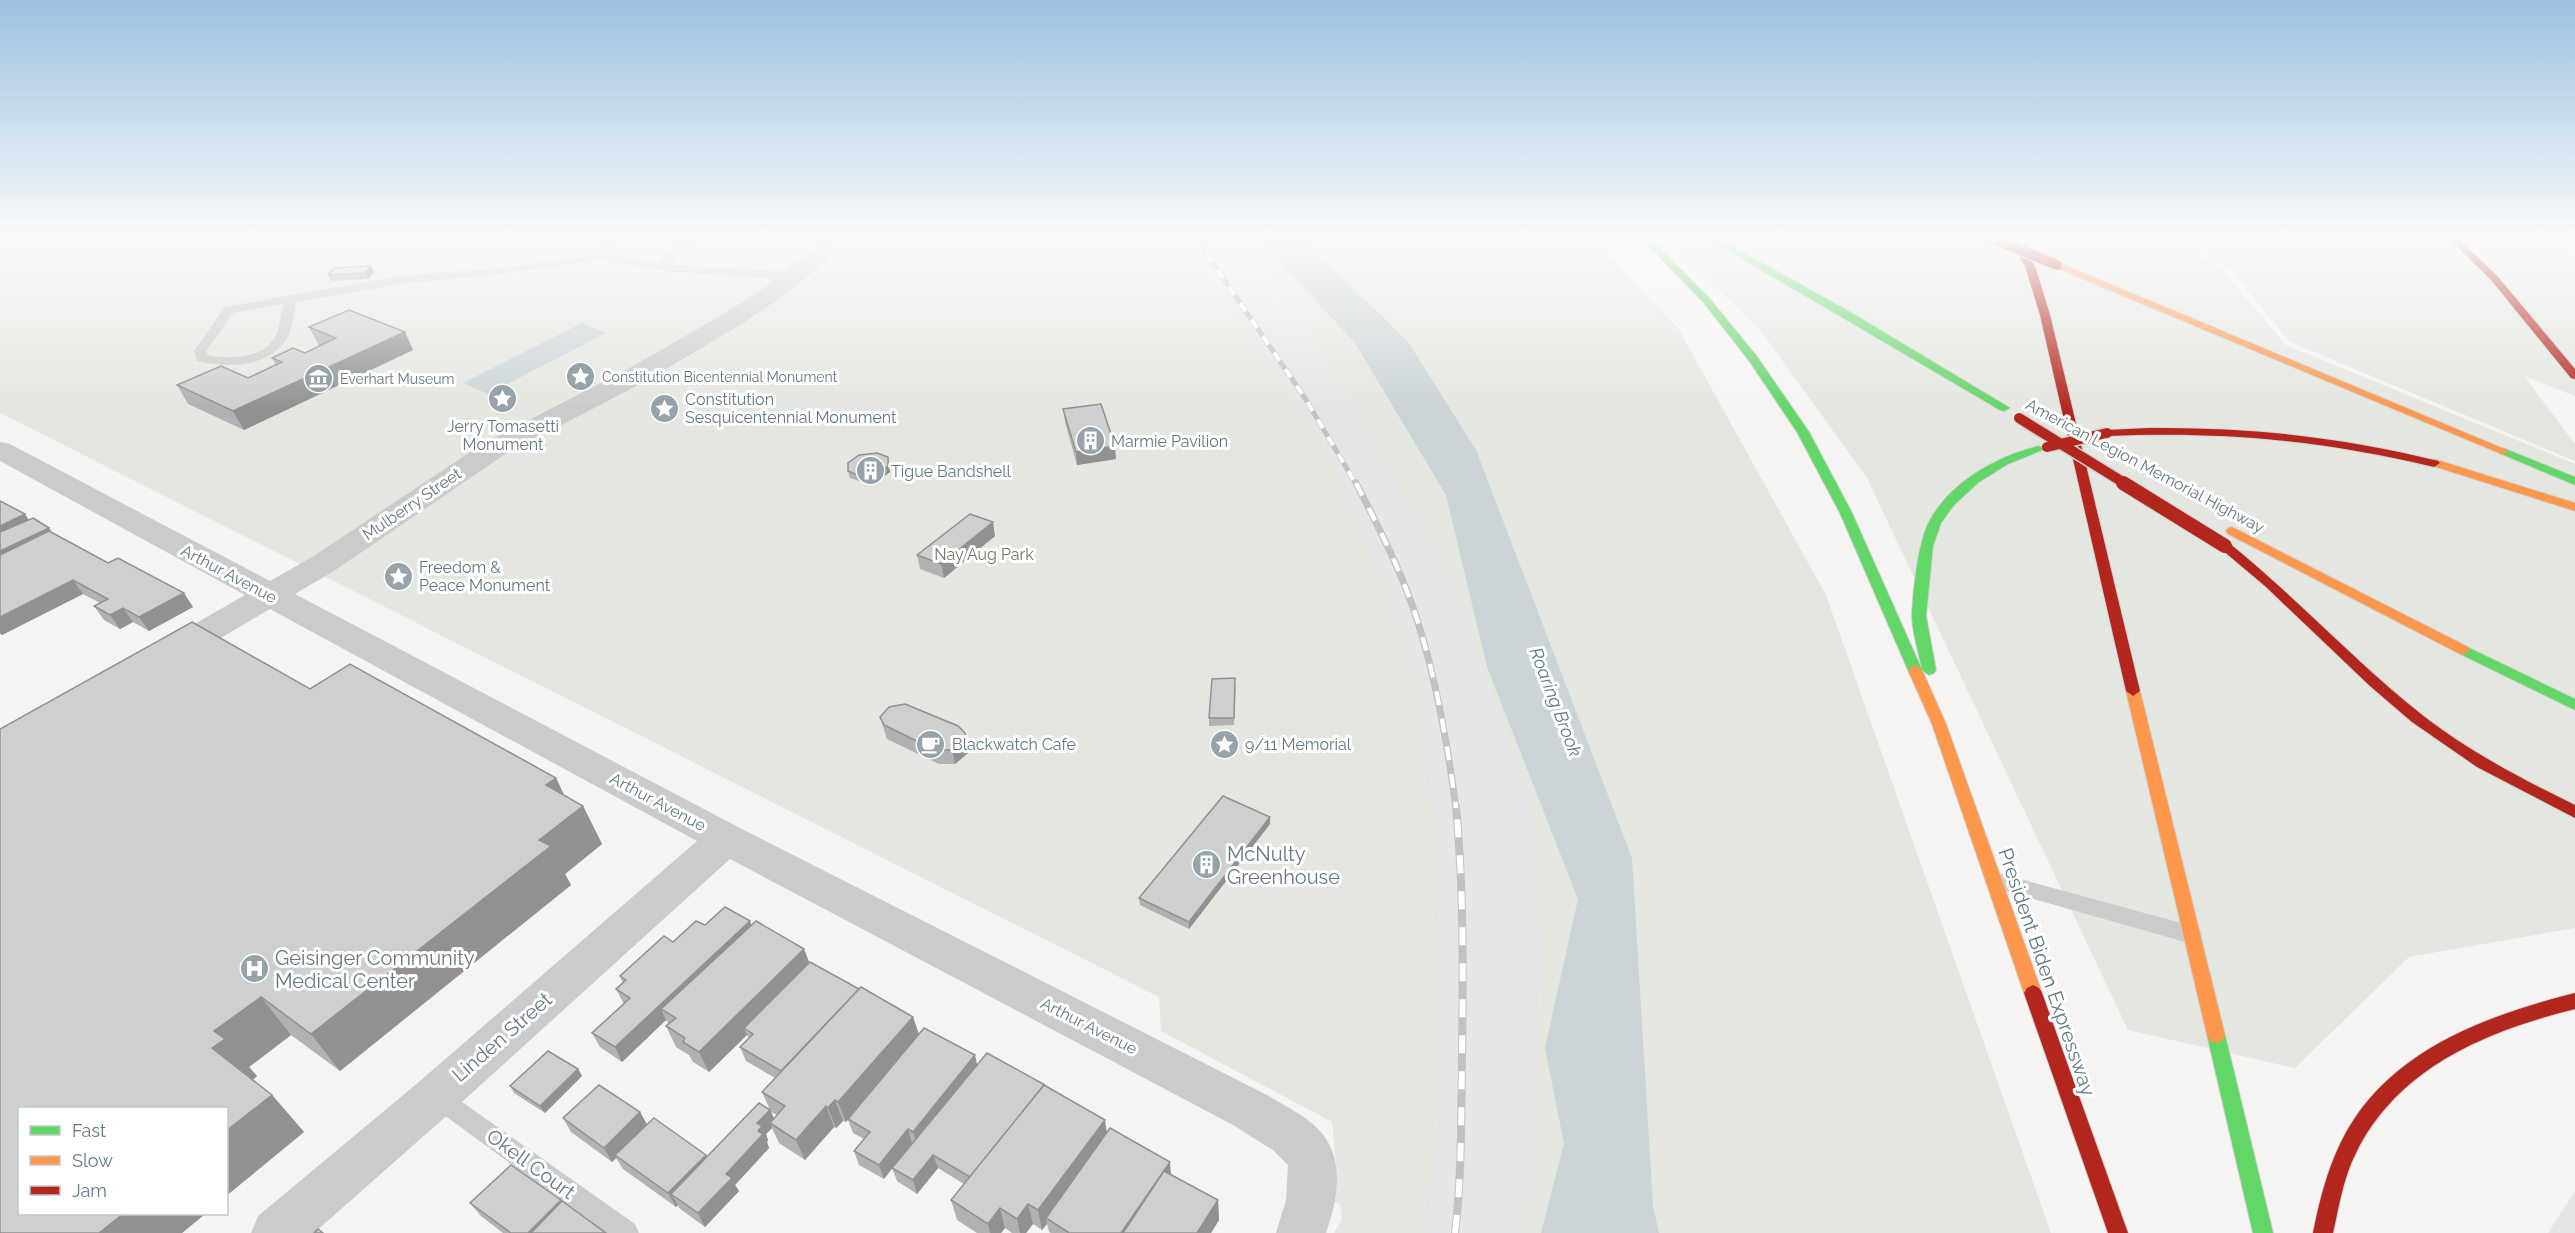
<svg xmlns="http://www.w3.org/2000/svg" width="2575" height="1233" font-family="Raleway,sans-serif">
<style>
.built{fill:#e5e6e5}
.green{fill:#e4e7e0}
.water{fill:#cbd4d6}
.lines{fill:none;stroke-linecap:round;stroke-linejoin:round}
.fast-casing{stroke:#d1d1d1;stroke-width:2}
.slow-casing{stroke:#d1d1d1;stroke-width:2}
.jam-casing{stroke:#d1d1d1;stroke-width:2}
.lane{fill:#cacccc;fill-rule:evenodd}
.street{fill:#cacccc;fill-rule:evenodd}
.fast{fill:#63d668;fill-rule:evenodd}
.slow{fill:#ff974d;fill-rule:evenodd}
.jam{fill:#b3261e;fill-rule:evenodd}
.rail-far2-casing{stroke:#c0c2c3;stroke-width:5}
.rail-far1-casing{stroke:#c0c2c3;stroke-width:7}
.rail-casing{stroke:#c0c2c3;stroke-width:8}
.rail-far2{stroke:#fff;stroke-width:4;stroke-dasharray:10;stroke-linecap:butt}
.rail-far1{stroke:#fff;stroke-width:4.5;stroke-dasharray:14;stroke-linecap:butt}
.rail{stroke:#fff;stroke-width:6;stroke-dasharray:18;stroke-linecap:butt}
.jam-bridge-far1-casing{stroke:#d2d2d2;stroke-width:13;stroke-linecap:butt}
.jam-bridge-casing{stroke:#d2d2d2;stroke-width:16;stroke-linecap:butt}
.jam-bridge-far1{stroke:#b3261e;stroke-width:10}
.jam-bridge{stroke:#b3261e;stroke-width:14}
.wall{fill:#b1b2b2}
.shaded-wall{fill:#909191}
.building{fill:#cecfcf;stroke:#909191;stroke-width:1.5}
.labels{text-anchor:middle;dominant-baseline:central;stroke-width:6;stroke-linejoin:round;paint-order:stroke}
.far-poi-label{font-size:14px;fill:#637884;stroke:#fff;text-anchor:start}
.poi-label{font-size:16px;fill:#637884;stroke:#fff;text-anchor:start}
.street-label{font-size:16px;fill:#637884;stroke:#fff}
.park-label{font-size:16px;fill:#6a7b62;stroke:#fff}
.water-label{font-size:18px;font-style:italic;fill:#5f7b81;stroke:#fff}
.near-poi-label{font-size:20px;fill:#637884;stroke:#fff;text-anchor:start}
.near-street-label{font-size:20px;fill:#637884;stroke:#fff}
</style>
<rect width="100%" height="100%" fill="#f5f4f2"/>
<g class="built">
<path d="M1180 237H1236L1300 324 1373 439 1455 593 1529 800 1542 930 1538 1117 1520 1233H1430L1443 979 1431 770 1199 267Z"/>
<path d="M2575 1191V1233H2548Z"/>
</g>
<g class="green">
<path d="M0 237H1180L1199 267 1272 364 1321 439 1383 577 1416 666 1431 770 1443 979 1430 1233H1334L1342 1220 1340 1204 1332 1200 1336 1165 1332 1122 1161 1031 1159 997 0 413Z"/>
<path d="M1236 237H1592L1678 328 1826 595 2051 1233H1520L1538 1117 1542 930 1529 800 1455 593 1373 439 1300 324Z"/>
<path d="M1661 237H2170L2222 270 2286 345 2575 464V928L2409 957 2295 1068 2128 1030 1867 478 1758 327Z"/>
<path d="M2176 237H2544L2575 258V396L2524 376 2575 444V461L2290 342 2232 271Z"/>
</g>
<g class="water">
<path d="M1257 237H1309L1313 249 1409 343 1476 450 1632 858 1653 1206 1659 1233H1541L1564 1144 1545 1048 1578 899 1487 667 1446 495 1355 343Z"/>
<path d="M582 323 606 333 488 394 463 383Z"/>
</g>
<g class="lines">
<defs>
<g id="fast">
<path d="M1640 237H1649L1710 299 1758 358 1809 432 1852 513 1922 670C1919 652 1912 632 1912 615 1913 591 1918 545 1928 524 1948 483 1997 456 2039 446L2045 449 2008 464 1979 482 1954 505 1941 523 1933 546 1926 616 1936 670 1934 673 1929 675 1922 670 1915 675 1908 670 1840 513 1797 432 1750 362 1704 303Z"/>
<path d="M1705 237H1716L1850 312 2010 408 2004 411 2000 410Z"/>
<path d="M2503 448 2575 477V485L2499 453 2497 451 2499 449Z"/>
<path d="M2463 645 2575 699V710L2458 653 2456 650Z"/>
<path d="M2216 1027 2222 1029 2225 1035 2273 1233H2253L2207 1035 2210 1029Z"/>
</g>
<g id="slow">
<path d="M2054 263H2060L2509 451 2503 454 2499 453 2054 267Z"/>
<path d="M2434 459 2575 503V511L2430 465 2428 463Z"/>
<path d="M2232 527 2468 647 2470 650 2463 655 2458 653 2228 534 2226 531 2228 528Z"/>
<path d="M1915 665 1922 670 1946 724 2042 993 2039 998 2033 1001 2027 998 2024 993 1932 724 1908 670Z"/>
<path d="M2133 686 2140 691 2225 1035 2222 1041 2216 1043 2210 1041 2207 1035 2126 691Z"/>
</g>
<g id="jam">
<path d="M2007 237H2015L2035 266 2050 315 2140 691 2133 696 2126 691 2040 315 2025 266Z"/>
<path d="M2448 237H2457L2498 277 2575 369V379L2571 378 2492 281Z"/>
<path d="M2149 428C2248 427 2343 437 2438 461L2440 463 2434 467C2322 440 2222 431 2107 436L2101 433 2107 430Z"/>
<path d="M2225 542 2229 543C2296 597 2354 661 2421 714 2468 751 2522 779 2575 805V818L2477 767 2412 722 2370 686 2265 586 2221 549 2219 546 2221 543Z"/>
<path d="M2033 985 2039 988 2042 993 2128 1233H2108L2024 993 2027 988Z"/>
<path d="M2575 993V1009C2487 1031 2398 1067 2356 1153 2343 1178 2339 1207 2333 1233H2313C2319 1202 2327 1171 2341 1142 2385 1052 2484 1016 2575 993Z"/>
</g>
</defs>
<use href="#fast" class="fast-casing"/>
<use href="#slow" class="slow-casing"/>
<use href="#jam" class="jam-casing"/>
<g class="lane">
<path d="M590 237H602L613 245 616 256 657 263 687 237H698L669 265 792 272 798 276 792 280 674 272 602 260 494 275 406 283 296 302C293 314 293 328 287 338 270 368 226 368 197 361L194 351 225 307 406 275 494 269 604 254 603 248ZM283 304C281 315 280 328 275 337 263 359 228 360 208 355L206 351 233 313Z"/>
<path d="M825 237H836L824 256H816L814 254Z"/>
<path d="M1995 872 2192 926 2199 929 2202 935 2199 941 2192 944 1988 886 1985 880 1988 874Z"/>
<path d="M437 1086 445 1090 635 1224 639 1233H605L429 1104 425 1097 429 1090Z"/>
</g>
<path class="street" d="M820 247 828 249 831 254 828 259 779 299 740 325 646 381 504 455 334 571 295 594 740 828 1267 1095C1283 1105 1303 1114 1317 1128 1346 1156 1338 1199 1326 1233H1276L1286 1200 1288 1165 1273 1150 1233 1125 730 859 452 1111 314 1233H251L258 1216 420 1081 697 841 270 609 180 662 168 665 156 662 151 654 156 646 245 595 0 461V442L10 444 270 581 312 557 484 443 628 369 722 315 763 289 812 249Z"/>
<use href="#fast" class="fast"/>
<use href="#slow" class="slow"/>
<use href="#jam" class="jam"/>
<defs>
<path id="rail-far2" d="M1195 237 1305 398 1356 484"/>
<path id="rail-far1" d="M1356 483C1380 530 1405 578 1420 629 1438 688 1448 748 1456 808"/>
<path id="rail" d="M1455 1233C1462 1175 1461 1117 1462 1059 1463 975 1464 891 1456 807"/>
</defs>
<use href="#rail-far2" class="rail-far2-casing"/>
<use href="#rail-far1" class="rail-far1-casing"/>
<use href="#rail" class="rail-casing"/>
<use href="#rail-far2" class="rail-far2"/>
<use href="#rail-far1" class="rail-far1"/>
<use href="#rail" class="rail"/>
<defs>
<g id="jam-bridge-far1">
<path d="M1989 237 2057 265"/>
<path d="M2019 418 2126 484"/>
<path d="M2047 447 2107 433"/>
</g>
<path id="jam-bridge" d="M2123 483 2225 546"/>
</defs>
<use href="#jam-bridge-far1" class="jam-bridge-far1-casing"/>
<use href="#jam-bridge" class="jam-bridge-casing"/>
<use href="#jam-bridge-far1" class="jam-bridge-far1"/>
<use href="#jam-bridge" class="jam-bridge"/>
</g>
<g class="wall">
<path d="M371 266 374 272 368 279 331 281 328 275Z"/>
<path d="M309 327 413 350 244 430 188 404 177 385 248 378 276 365 272 358 305 353 319 346Z"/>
<path d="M1063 409 1116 459 1077 465 1065 422Z"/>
<path d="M888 457 890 472 879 480 862 482 850 478 848 471Z"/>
<path d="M0 501 29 520 49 528 52 533 108 563 193 607 149 631 133 622 120 629 104 620 94 606 100 603 83 594 2 635 0 634Z"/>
<path d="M995 536 944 578 920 569 917 555Z"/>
<path d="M192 622 310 689 350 664 556 778 564 795 583 806 602 844 565 874 571 885 340 1071 291 1035 249 1067 257 1076 253 1080 272 1095 304 1132 226 1196V1108H20V1214H205L182 1233H0V729Z"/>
<path d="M1236 685 1234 725 1209 726V718Z"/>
<path d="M880 717 968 747V753L955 764H939L887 739Z"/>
<path d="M1270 817V824L1189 929 1140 905 1139 898Z"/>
<path d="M705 925 752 926 804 949 809 962 859 990 913 1017 919 1034 1107 1133 1171 1175 1218 1200 1219 1220 1211 1233H1051L1049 1232 1047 1224 1042 1230 1033 1224 1026 1233H1012L1005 1228 1001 1233H977L957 1220 951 1200 964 1184 938 1168 917 1194 897 1181 892 1168 884 1179 859 1165 854 1151 864 1139 853 1133 848 1120 846 1122 843 1121 836 1128 834 1127 805 1160 779 1143 772 1128 766 1134 768 1140 767 1142 769 1148 735 1185 739 1191 705 1227 679 1208 678 1205 676 1207 623 1169 616 1158 612 1162 571 1132 563 1118 647 1124 707 1157 770 1110 774 1118 777 1115 771 1112 762 1092 775 1078 746 1061 740 1047 749 1038 747 1035 709 1072 693 1062 689 1055 676 1047 666 1026 669 1024 666 1020 622 1062 600 1047 592 1033 624 1004 616 989 623 983 620 976 673 942Z"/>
<path d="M578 1069 582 1076 545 1113 514 1093 510 1086Z"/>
<path d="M562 1202 606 1233H503L481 1216 470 1203Z"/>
</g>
<g class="shaded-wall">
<path d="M371 266 374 272 368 279 366 273Z"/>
<path d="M405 332 413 350 244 430 233 411Z"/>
<path d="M1115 446 1116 459 1077 465 1076 452Z"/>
<path d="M888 457 890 472 879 480 862 482 860 476Z"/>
<path d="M25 514 34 528 0 544V526Z"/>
<path d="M993 522 995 536 944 578 941 564Z"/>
<path d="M49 528 58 542 0 570V551Z"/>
<path d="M73 580 83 594 2 635 0 633V617Z"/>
<path d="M184 593 193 607 149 631 139 617Z"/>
<path d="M123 608 133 622 120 629 110 615Z"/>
<path d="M965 733 968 747V753L955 764 952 750Z"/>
<path d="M556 778 573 814 583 806 602 844 565 874 571 885 340 1071 311 1034 539 840 546 785Z"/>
<path d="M1270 817V824L1189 929V922Z"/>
<path d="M750 921 755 935 661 1009 666 1020 622 1062 615 1047Z"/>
<path d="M804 949 812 970 744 1028 747 1035 709 1072 699 1052Z"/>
<path d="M261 997 291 1035 249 1067 257 1076 245 1086 212 1048 214 1031Z"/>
<path d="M913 1017 920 1038 846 1122 838 1102Z"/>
<path d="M975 1055 978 1069 918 1146 913 1132Z"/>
<path d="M578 1069 582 1076 545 1113 540 1106Z"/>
<path d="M272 1095 304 1132 226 1196V1131Z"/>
<path d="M835 1100 843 1121 836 1128 828 1108Z"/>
<path d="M826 1106 834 1127 805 1160 796 1140Z"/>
<path d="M770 1110 776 1123H770L772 1128 766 1134 768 1140 767 1142 769 1148 735 1185 739 1191 705 1227 698 1213 758 1131 757 1123Z"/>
<path d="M640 1112 648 1126 615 1155 616 1158 612 1162 604 1148Z"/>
<path d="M1105 1120 1108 1140 1046 1218 1047 1224 1042 1230 1038 1210Z"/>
<path d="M908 1129 912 1143 884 1179 879 1165Z"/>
<path d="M706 1155 713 1168 671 1194 678 1205 676 1207 668 1193Z"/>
<path d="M933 1155 938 1168 917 1194 913 1180Z"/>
<path d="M1170 1162 1171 1175 1132 1233H1121Z"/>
<path d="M561 1200 570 1214 551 1233H528Z"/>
<path d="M1218 1200 1219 1220 1211 1233H1197Z"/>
<path d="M1028 1204 1033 1224 1026 1233H1020L1017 1219Z"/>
<path d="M1000 1208 1005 1228 1001 1233H990L988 1224Z"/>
<path d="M123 1214H205L182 1233H99Z"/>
</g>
<g class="building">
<path d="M371 266 366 273 328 275 334 268Z"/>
<path d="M349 310 405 332 233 411 177 385 221 366 248 378 282 362 272 358 293 348 305 353 336 338 309 327Z"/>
<path d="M1101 404 1115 446 1076 452 1063 409Z"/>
<path d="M877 453 888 457V466L877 474 860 476 848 471V463L859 455Z"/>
<path d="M0 501 25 514 0 526Z"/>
<path d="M970 514 993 522 941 564 917 555Z"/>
<path d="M33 518 49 528 0 551V532Z"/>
<path d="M49 531 108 563 118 558 184 593 139 617 123 608 110 615 94 606 108 599 73 580 0 617V555Z"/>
<path d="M192 622 310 689 350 664 556 778 546 785 583 806 539 840 551 846 311 1034 261 997 214 1031 225 1039 212 1048 272 1095 226 1131V1108H20V1214H123L99 1233H0V729Z"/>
<path d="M1235 678 1234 718H1209L1212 679Z"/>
<path d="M905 704 958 726 965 733V739L952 750H935L884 725 880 717 889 707Z"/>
<path d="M1223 796 1270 817 1189 922 1139 898Z"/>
<path d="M725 907 750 921 615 1047 592 1033 630 998 616 989 626 980 620 976 664 936 673 942 696 921 705 925Z"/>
<path d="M756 921 804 949 699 1052 683 1042 685 1038 666 1026 676 1018 661 1009Z"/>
<path d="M810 962 859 989 781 1071 740 1047 753 1034 744 1028Z"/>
<path d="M861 987 913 1017 838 1102 835 1100 828 1108 826 1106 796 1140 770 1123 785 1106 762 1092Z"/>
<path d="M924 1028 975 1055 913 1132 908 1129 879 1165 854 1151 870 1132 848 1119Z"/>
<path d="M548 1051 578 1069 540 1106 510 1086Z"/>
<path d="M987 1053 1045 1085H1044L970 1177 933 1155 913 1180 892 1168Z"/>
<path d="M599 1085 640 1112 604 1148 563 1118Z"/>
<path d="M1044 1085 1105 1120 1038 1210 1028 1204 1017 1219 1000 1208 988 1224 951 1200Z"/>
<path d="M759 1103 770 1110 757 1123 762 1126 758 1131 763 1134 726 1174 732 1178 698 1213 671 1194Z"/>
<path d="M654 1118 706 1155 668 1193 615 1155Z"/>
<path d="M1110 1128 1170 1162 1121 1233H1068V1232L1046 1218Z"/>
<path d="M511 1165 561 1200 528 1233H511L470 1203Z"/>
<path d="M1164 1171 1218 1200 1197 1233H1123Z"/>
<path d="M562 1201 606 1233H531Z"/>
<path d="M318 1229 323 1233H314Z"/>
</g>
<linearGradient id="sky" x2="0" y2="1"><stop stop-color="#9cc1e1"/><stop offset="0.58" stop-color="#fafaf9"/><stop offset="1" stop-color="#fafaf9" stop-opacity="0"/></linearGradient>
<rect width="2575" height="409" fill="url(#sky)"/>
<defs>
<symbol id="sight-disc" viewBox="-11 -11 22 22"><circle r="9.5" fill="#96a3aa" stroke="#fff"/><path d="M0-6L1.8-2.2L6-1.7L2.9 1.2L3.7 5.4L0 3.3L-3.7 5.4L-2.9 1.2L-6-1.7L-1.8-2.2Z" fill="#fff"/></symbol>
<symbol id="museum-disc" viewBox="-11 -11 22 22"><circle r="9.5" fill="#96a3aa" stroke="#fff"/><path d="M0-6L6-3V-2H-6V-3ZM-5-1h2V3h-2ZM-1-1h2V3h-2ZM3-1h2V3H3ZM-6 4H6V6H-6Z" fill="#fff"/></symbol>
<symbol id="building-disc" viewBox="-11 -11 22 22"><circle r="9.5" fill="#96a3aa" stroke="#fff"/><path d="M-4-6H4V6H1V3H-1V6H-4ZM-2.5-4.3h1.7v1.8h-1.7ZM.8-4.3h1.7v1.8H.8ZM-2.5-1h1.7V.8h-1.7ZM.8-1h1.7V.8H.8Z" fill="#fff"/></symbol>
<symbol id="cafe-disc" viewBox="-11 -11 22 22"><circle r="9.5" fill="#96a3aa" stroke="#fff"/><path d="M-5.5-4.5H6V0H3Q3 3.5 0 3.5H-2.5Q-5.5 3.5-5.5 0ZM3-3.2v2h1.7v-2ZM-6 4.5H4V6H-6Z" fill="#fff"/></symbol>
<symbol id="hospital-disc" viewBox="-11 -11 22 22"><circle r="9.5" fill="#96a3aa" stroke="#fff"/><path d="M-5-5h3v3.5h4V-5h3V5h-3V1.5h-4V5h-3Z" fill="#fff"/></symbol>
</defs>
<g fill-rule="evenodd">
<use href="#sight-disc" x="564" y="360" width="33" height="33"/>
<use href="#museum-disc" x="302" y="362" width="33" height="33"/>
<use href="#sight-disc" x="486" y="382" width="33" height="33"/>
<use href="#sight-disc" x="648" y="392" width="33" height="33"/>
<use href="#building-disc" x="1074" y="424" width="33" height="33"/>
<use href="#building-disc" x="854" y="454" width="33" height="33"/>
<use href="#sight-disc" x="382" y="560" width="33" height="33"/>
<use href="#cafe-disc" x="914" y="728" width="33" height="33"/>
<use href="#sight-disc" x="1208" y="728" width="33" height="33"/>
<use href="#building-disc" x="1190" y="848" width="33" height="33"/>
<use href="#hospital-disc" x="238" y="952" width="33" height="33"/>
</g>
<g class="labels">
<g class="far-poi-label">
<text x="602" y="377">Constitution Bicentennial Monument</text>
<text x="340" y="379">Everhart Museum</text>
</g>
<g class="poi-label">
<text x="685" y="399">Constitution<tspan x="685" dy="18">Sesquicentennial Monument</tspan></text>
<text x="503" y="426" text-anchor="middle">Jerry Tomasetti<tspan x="503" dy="18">Monument</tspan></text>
<text x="1111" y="441">Marmie Pavilion</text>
<text x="891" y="471">Tigue Bandshell</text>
<text x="419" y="567">Freedom &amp;<tspan x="419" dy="18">Peace Monument</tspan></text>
<text x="952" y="744">Blackwatch Cafe</text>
<text x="1245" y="744">9/11 Memorial</text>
</g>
<g class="street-label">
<text transform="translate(2145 466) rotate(28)">American Legion Memorial Highway</text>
<text transform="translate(412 504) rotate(-34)">Mulberry Street</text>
<text transform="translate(229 574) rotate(28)">Arthur Avenue</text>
<text transform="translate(658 802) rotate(28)">Arthur Avenue</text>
<text transform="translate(1089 1026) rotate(27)">Arthur Avenue</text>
</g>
<g class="park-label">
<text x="984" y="554">Nay Aug Park</text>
</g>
<g class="water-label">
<text transform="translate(1556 702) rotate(69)">Roaring Brook</text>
</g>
<g class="near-poi-label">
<text x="1227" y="854">McNulty<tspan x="1227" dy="23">Greenhouse</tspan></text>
<text x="275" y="958">Geisinger Community<tspan x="275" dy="23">Medical Center</tspan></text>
</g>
<g class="near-street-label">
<text transform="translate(2047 972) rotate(71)">President Biden Expressway</text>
<text transform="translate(502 1037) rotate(-41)">Linden Street</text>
<text transform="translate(531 1164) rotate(36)">Okell Court</text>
</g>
</g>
<rect x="18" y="1107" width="210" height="108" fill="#ffffff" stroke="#c1c9ce" stroke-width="1.5"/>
<rect x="30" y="1126" width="30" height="9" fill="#63d668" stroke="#c1c9ce" stroke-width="1.5"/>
<text x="72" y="1137" font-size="18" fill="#637884">Fast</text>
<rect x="30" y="1156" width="30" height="9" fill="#ff974d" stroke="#c1c9ce" stroke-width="1.5"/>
<text x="72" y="1167" font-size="18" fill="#637884">Slow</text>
<rect x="30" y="1186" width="30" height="9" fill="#b3261e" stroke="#c1c9ce" stroke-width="1.5"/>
<text x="72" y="1197" font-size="18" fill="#637884">Jam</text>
</svg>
